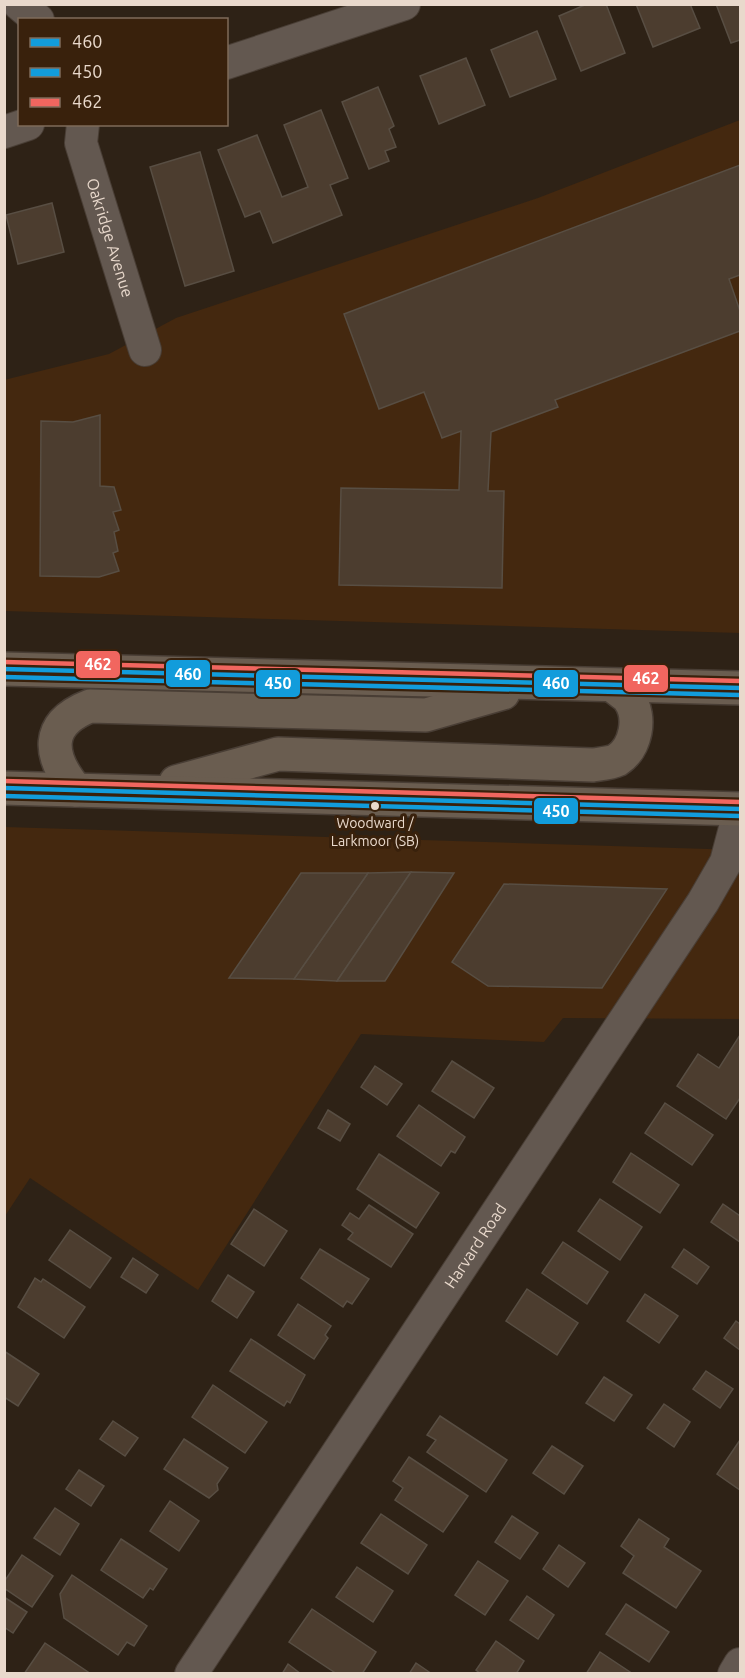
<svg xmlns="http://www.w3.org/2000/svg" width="745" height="1678" font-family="Ubuntu,sans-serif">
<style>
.built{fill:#44280f}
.building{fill:#4c3d2f;stroke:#584e43;stroke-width:1.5}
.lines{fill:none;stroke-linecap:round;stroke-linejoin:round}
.street-casing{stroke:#493e35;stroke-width:34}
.primary-casing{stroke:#493e35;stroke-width:36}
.street{stroke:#635850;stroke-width:32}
.primary{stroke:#6a5d50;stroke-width:33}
.bus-1-casing{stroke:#39210c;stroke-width:9}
.bus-2-casing{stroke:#39210c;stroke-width:9}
.bus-3-casing{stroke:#39210c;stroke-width:9}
.bus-1{stroke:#129cdb;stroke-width:4.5}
.bus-2{stroke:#129cdb;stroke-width:4.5}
.bus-3{stroke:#f1665f;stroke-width:4.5}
.bus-dot{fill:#e9d9cc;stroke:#39210c;stroke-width:2}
.labels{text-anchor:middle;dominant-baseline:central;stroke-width:6;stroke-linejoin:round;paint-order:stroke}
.bus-label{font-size:14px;fill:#e9d9cc;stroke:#39210c}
.street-label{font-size:16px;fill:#e9d9cc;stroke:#39210c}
.line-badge{stroke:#39210c;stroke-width:2}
.badge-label{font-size:16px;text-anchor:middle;font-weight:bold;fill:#fff}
</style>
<rect width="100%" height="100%" fill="#2e2216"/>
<g class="built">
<path d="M740 120V633L5 611 4 380 109 354 176 318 538 198Z"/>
<path d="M5 827 740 850V1019L563 1018 544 1042 361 1034 198 1290 30 1178 5 1216Z"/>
</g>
<g class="building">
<path d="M587 4H606L625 53 581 71 559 16Z"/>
<path d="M636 4H690L700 28 653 47Z"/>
<path d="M716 4H740V40L731 43Z"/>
<path d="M537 31 556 79 510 97 491 50Z"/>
<path d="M466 58 485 105 439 124 420 76Z"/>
<path d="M378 87 394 126 389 129 396 147 385 151 389 161 369 169 342 102Z"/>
<path d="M321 110 348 178 330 185 342 215 273 243 260 211 245 217 218 150 257 135 282 197 308 187 284 125Z"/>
<path d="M200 152 234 271 185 286 150 167Z"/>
<path d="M740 165V275L729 279 740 311V331L555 400 558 407 491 432 488 491H504L502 588 339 585 341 488 459 490 461 431 442 438 424 392 379 409 344 314Z"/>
<path d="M52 203 64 252 18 264 6 215Z"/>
<path d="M100 415V486L114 487 121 510 113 512 119 530 114 532 118 551 113 553 119 571 99 577 40 576 41 421 73 422Z"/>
<path d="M411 872 337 981 294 979 368 873Z"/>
<path d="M411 872 454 873 385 981H337Z"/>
<path d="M301 873H368L294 979 229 978Z"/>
<path d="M504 884 667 889 602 988 488 986 452 962Z"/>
<path d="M740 1035V1098L726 1119 677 1086 698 1054 719 1068Z"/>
<path d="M452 1061 494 1088 474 1118 432 1091Z"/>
<path d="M375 1066 402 1084 387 1105 361 1087Z"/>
<path d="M665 1103 713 1135 692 1165 645 1133Z"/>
<path d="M419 1105 465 1137 455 1153 451 1151 441 1166 397 1136Z"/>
<path d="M328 1110 350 1124 340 1141 318 1128Z"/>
<path d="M631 1153 679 1185 660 1213 613 1182Z"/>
<path d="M379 1154 439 1193 416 1228 357 1189Z"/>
<path d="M600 1199 642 1227 620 1260 578 1231Z"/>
<path d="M723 1204 740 1216V1242L711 1222Z"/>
<path d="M369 1205 413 1234 391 1267 348 1239 353 1233 342 1225 350 1213 359 1219Z"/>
<path d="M254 1209 287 1231 264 1266 231 1244Z"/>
<path d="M70 1230 111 1258 90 1288 49 1260Z"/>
<path d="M563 1242 608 1272 587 1304 542 1273Z"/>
<path d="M320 1249 369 1279 352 1304 347 1301 343 1307 301 1278Z"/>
<path d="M684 1249 709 1267 697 1284 672 1267Z"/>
<path d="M133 1258 158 1275 146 1293 121 1277Z"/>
<path d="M228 1275 254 1292 237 1318 212 1301Z"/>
<path d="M35 1278 41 1282 43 1279 85 1307 64 1338 18 1307Z"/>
<path d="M527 1289 578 1323 557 1355 506 1321Z"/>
<path d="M645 1294 678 1316 659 1343 627 1321Z"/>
<path d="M298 1304 331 1326 325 1335 328 1338 314 1359 278 1335Z"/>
<path d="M736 1321 740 1324V1350L724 1338Z"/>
<path d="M251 1339 305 1375 290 1403 287 1401 284 1406 230 1371Z"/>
<path d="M4 1351 39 1374 18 1406 4 1397Z"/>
<path d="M706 1371 733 1389 720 1408 693 1389Z"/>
<path d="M604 1377 632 1395 614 1421 586 1403Z"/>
<path d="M213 1385 267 1422 245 1453 192 1417Z"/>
<path d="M664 1404 690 1422 674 1447 647 1428Z"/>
<path d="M440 1416 507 1460 486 1492 427 1452 436 1440 427 1435Z"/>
<path d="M113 1421 138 1438 125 1456 100 1439Z"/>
<path d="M184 1439 228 1468 217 1484 218 1490 209 1498 164 1469Z"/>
<path d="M740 1440V1490L717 1474Z"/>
<path d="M552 1446 583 1466 564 1494 533 1473Z"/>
<path d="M409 1457 468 1496 443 1532 395 1500 403 1488 393 1481Z"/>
<path d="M79 1470 104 1486 91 1506 66 1489Z"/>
<path d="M170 1501 199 1521 179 1551 150 1531Z"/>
<path d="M55 1508 79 1524 60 1555 34 1538Z"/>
<path d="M381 1514 427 1545 408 1574 361 1543Z"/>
<path d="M512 1516 538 1533 520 1559 495 1542Z"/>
<path d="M639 1519 669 1539 664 1547 701 1571 676 1608 623 1573 634 1556 621 1546Z"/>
<path d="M121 1539 167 1569 153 1590 150 1588 143 1598 101 1570Z"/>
<path d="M559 1545 585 1563 568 1587 543 1569Z"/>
<path d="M22 1555 53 1576 32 1607 4 1588V1582Z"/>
<path d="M478 1561 508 1581 485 1615 455 1595Z"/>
<path d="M357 1567 393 1591 373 1622 336 1597Z"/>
<path d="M72 1575 147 1626 134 1646 127 1642 118 1655 64 1618 60 1594Z"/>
<path d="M527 1596 554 1615 538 1639 510 1620Z"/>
<path d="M4 1597 27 1612 13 1633 4 1627Z"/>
<path d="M626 1604 669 1632 649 1662 606 1634Z"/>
<path d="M312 1609 376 1652 362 1674H337L289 1642Z"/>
<path d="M496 1641 524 1661 516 1674H481L476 1670Z"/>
<path d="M45 1643 91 1674H24Z"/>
<path d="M600 1652 633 1674H586Z"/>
<path d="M416 1663 432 1674H409Z"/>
<path d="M288 1664 301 1674H282Z"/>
</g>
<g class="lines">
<defs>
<g id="street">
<path d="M19 4 38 20"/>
<path d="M226 63 404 4"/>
<path id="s1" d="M83 124 81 143 145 350"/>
<path d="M4 132 28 124"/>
<path id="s2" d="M191 1674 703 902 726 862 740 809"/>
<path d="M734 1674 740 1664"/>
</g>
<g id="primary">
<path d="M4 669 740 688"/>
<path d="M176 782 278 754 593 765C600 764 611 763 617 760 636 748 642 717 629 699 626 695 619 691 615 687"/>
<path d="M4 788 740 809"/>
<path d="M76 790C48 756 44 724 90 706L426 715 503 693"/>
</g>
</defs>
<use href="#street" class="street-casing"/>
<use href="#primary" class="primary-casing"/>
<use href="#street" class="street"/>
<use href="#primary" class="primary"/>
<defs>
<g id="bus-1">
<path d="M4 669 740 688"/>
<path d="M4 788 740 809"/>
</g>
<g id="bus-2">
<path d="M4 677 740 695"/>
<path d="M4 796 740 816"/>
</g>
<g id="bus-3">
<path d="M4 662 740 681"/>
<path d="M4 781 740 802"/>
</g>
</defs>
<use href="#bus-1" class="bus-1-casing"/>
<use href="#bus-2" class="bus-2-casing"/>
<use href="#bus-3" class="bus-3-casing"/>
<use href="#bus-1" class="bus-1"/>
<use href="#bus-2" class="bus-2"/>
<use href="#bus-3" class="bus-3"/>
</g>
<circle class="bus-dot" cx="375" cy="806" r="5"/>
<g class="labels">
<g class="bus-label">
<text x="375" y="823">Woodward /<tspan x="375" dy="18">Larkmoor (SB)</tspan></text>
</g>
<g class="street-label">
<text stroke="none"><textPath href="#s1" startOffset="118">Oakridge Avenue</textPath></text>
<text stroke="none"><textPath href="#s2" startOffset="514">Harvard Road</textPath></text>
</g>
</g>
<g class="line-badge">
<rect x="75" y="650" width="46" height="29" rx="6" fill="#f1665f"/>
<rect x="165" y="659" width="46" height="29" rx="6" fill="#129cdb"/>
<rect x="623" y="664" width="46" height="29" rx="6" fill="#f1665f"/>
<rect x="533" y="669" width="46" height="29" rx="6" fill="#129cdb"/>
<rect x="255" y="669" width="46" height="29" rx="6" fill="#129cdb"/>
<rect x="533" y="797" width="46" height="28" rx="6" fill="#129cdb"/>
</g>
<g class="badge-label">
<text x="98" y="670">462</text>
<text x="188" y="680">460</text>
<text x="646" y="684">462</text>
<text x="556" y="689">460</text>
<text x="278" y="689">450</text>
<text x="556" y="817">450</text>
</g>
<rect width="745" height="1678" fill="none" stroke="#e9d9cc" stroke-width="12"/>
<rect x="18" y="18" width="210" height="108" fill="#39210c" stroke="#7f6b59" stroke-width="1.5"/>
<rect x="30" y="38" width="30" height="9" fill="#129cdb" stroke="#7f6b59" stroke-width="1.5"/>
<text x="72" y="48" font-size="18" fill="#e9d9cc">460</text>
<rect x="30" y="68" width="30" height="9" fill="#129cdb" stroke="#7f6b59" stroke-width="1.5"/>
<text x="72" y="78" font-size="18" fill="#e9d9cc">450</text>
<rect x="30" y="98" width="30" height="9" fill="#f1665f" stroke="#7f6b59" stroke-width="1.5"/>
<text x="72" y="108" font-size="18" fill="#e9d9cc">462</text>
</svg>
